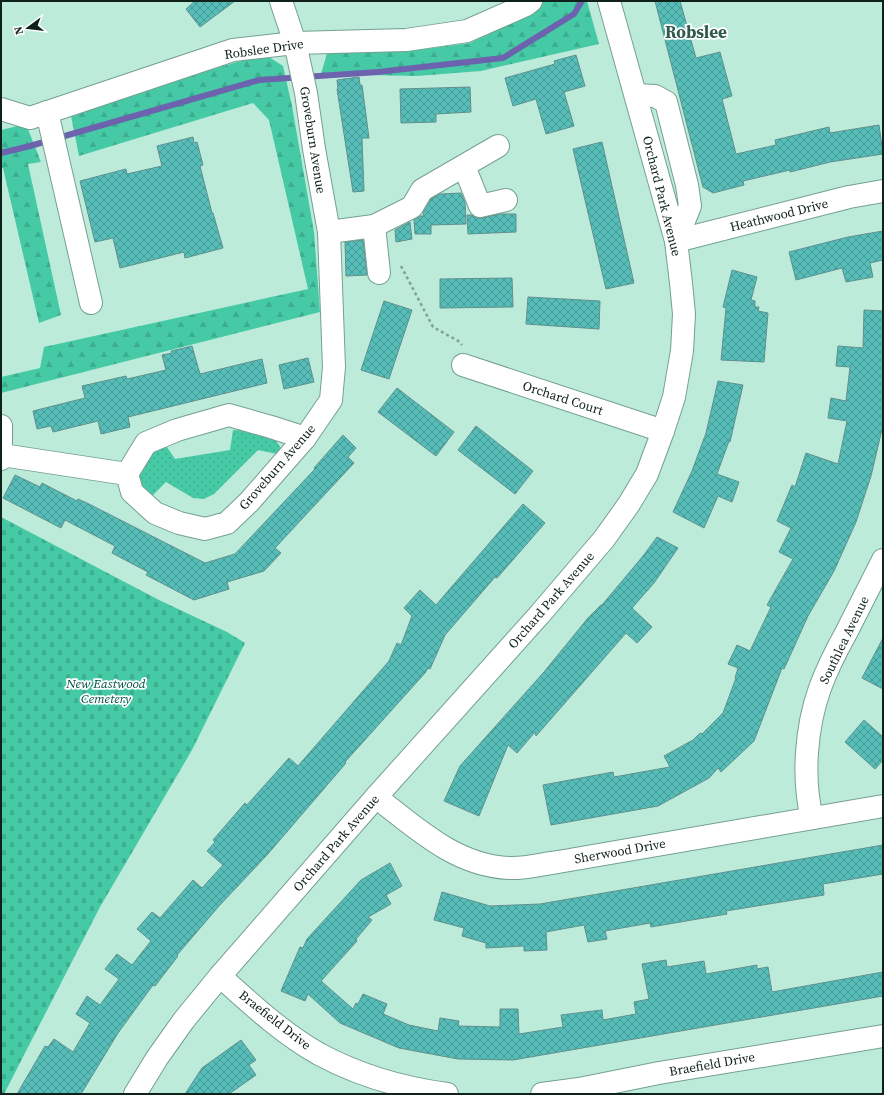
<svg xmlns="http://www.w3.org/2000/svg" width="884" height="1095" font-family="'Source Serif 4',serif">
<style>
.grass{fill:url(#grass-dots)}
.forest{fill:url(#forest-firs)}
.cemetery{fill:url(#cemetery-stones)}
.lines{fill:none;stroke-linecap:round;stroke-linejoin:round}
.stream{stroke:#6d62ad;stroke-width:6}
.building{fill:url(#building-cross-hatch);stroke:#5f908d}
.minor-casing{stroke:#74a090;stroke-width:24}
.path{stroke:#7ea295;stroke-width:2.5;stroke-dasharray:3 3;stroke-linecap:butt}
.minor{stroke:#fff;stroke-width:22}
.labels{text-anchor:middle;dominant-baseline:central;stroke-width:3.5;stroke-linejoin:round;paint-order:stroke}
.street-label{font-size:13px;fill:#0f211b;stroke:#fff}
.park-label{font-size:13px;font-style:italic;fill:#025240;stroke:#fff}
.district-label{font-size:17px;font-weight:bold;fill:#2f594c;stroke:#fff}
</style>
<defs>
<pattern id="grass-dots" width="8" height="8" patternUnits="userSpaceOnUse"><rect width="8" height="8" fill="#46caa6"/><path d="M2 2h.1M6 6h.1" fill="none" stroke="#3cad8e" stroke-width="1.8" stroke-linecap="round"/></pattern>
<pattern id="forest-firs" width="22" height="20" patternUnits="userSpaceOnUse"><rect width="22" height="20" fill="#46caa6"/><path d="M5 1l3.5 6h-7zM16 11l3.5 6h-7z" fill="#3cad8e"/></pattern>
<pattern id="cemetery-stones" width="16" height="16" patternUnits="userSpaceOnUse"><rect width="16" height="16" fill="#46caa6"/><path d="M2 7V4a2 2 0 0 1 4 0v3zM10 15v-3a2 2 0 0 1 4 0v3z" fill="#3cad8e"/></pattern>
<pattern id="building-cross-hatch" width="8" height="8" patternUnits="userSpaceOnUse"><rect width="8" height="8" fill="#56bdb8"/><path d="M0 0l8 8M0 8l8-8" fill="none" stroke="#469995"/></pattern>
</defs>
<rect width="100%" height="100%" fill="#bdebda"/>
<path class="grass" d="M233 430 254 431 274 438 281 448 277 454 258 450 214 494 204 499 193 498 166 482 152 496 144 489 136 475 143 455 165 444 175 459 230 450Z"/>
<g class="forest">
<path d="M545 1H587L599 44 481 71 417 76 321 74 328 50 337 46 417 50 470 43 508 25Z"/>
<path d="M269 57 283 66 292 106 314 232 320 312 1 393V377L40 368 44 347 308 289 269 120 253 103 79 156 70 111 244 60Z"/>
<path d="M26 124 41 162 28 164 61 315 39 323 3 168H1V130Z"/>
</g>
<path class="cemetery" d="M1 517 159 600 227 632 245 643 192 750 100 907 4 1094H1Z"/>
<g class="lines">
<path class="stream" d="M1 153 30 146 259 80 378 72 503 58 574 14 582 1"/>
</g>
<g class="building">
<path d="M195 1H235L200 27 186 9Z"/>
<path d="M655 1H680L696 58 720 52 732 96 722 99 736 154 776 145 775 140 829 127 830 133 879 125 883 154 830 162 790 172V170L743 181 744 185 713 193 703 187Z"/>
<path d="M576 55 585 86 564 92 574 126 546 134 536 99 513 106 505 78 555 64 554 61Z"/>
<path d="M359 77 360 85H362L369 138H362L364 191 353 192 337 89H338L337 80Z"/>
<path d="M470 87 471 112 436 114V122L401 123 400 89Z"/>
<path d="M193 137 194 143 197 142 203 165 200 166 212 213H213L223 248 185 258 184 252 120 268 113 238 95 242 80 181 126 169 127 174 162 166 157 146Z"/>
<path d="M602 142 634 283 606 289 573 149Z"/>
<path d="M461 193 465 202 466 224 431 225V234H415L414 220 420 216H424L423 213 431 199 440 194Z"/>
<path d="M500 214H516V232L468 234 467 215H471L477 218H482Z"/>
<path d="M410 222 412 239 396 242 395 230Z"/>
<path d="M883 231V260L870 263 873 277 846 282 842 268 796 280 789 252 848 237Z"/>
<path d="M363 240 367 275 346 276 345 242Z"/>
<path d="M732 270 757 277 751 300 755 301V307H759L758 311 768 313 764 362 721 360 726 308 723 307Z"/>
<path d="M512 278 513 307 440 308V279Z"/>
<path d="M528 297 600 301 599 329 526 324Z"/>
<path d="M384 301 412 310 389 379 361 370Z"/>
<path d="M864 310 883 311V425L871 476 856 522 834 571 808 616 784 669 782 668 754 741 721 772 718 768 709 778 658 806 551 825 543 785 613 772 614 777 670 767 664 756 693 740 700 733 702 734 723 713 736 678H735L738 668 728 664 737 645 750 651 771 607 767 605 793 559 779 552 791 528 777 521 792 485 795 487 806 453 838 464 847 421 828 418 831 398 846 401 850 367 836 366 838 346 863 348Z"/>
<path d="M192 346 200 374 262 359 267 383 128 417 130 427 101 434 98 421 53 432 51 426 37 429 33 411 85 398 82 386 126 376 127 379 166 370 162 355 172 353 171 351Z"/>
<path d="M308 358 314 382 284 389 279 365Z"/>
<path d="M718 381 743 385 730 442 729 441 717 474 739 482 732 502 718 496 704 528 673 512 692 471 706 433Z"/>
<path d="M397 388 454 432 436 456 378 412Z"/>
<path d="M476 426 533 471 515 494 458 450Z"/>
<path d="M343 435 356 448 348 457 354 463 275 548 281 553 264 571 227 582 229 589 194 600 146 575 148 572 112 553 115 546 65 520 61 528 3 498 15 475 40 487 42 483 77 501 78 499 89 504 205 563 235 554 315 469 314 468Z"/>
<path d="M523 504 545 523 497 578 495 577 445 635 430 669 428 668 425 673 345 762 346 763 267 855 219 906 177 955 178 956 155 986 153 985 118 1033 81 1094H17L45 1046 48 1047 54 1039 73 1052 90 1023 76 1014 87 996 100 1005 119 979 105 969 117 954 132 965 151 941 137 929 152 912 160 918 193 880 202 888 223 865 207 851 215 842 213 840 245 803 247 805 255 796 289 758 298 766 389 661 397 643 401 645 412 616 404 608 420 590 436 605Z"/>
<path d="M657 537 678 548 654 583 632 608 652 627 637 643 626 633 536 736 535 732 517 753 508 745 479 816 444 801 460 766 544 672 588 618 601 605H602L643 556Z"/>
<path d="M883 638V689L862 678Z"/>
<path d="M864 720 883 737V760L875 769 845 742Z"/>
<path d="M883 845V874L823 884 824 895 726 911 727 914 651 927 650 923 605 931 607 939 588 942 584 925 546 932 547 950 524 951V946L486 948V943L462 936 464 928 434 920 442 892 490 906 540 904Z"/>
<path d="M390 863 402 886 386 895 391 904 368 917 372 920 356 939 357 941 321 981 353 1009 356 1003 358 1004 363 994 387 1004 383 1014 409 1025 438 1031 440 1018 459 1021 458 1026 500 1027V1009H518L519 1034 563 1027 561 1015 602 1010 603 1020 636 1014 634 1002 649 999 642 964 666 960 667 967 704 961 706 974 757 965V969L768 967 772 992 883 972V996L513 1060 458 1059 399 1048 340 1023 308 994 305 1001 281 991 300 947 303 948 307 939 361 880Z"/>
<path d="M241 1040 256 1060 249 1065 256 1075 229 1094H185L202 1068Z"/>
</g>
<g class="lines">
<defs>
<g id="minor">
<path d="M636 95 655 96 666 102 687 185 690 206 676 241"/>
<path d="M1 109 30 118 233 50 295 43 406 40 467 31 526 5 531 1"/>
<path d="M47 112 91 303"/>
<path d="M464 166 480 206 506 200"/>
<path d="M374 226 379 273"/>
<path d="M329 232 374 226 412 207 422 190 498 146"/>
<path d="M676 241 849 197 883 191"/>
<path d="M463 365 663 431"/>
<path d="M2 455 127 474 132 492 155 513 179 523 205 529 227 523 249 502 305 438 331 400 334 367 329 232 314 149 306 93 295 43 281 1"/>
<path d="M1 459V426"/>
<path d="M127 474 146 443 177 430 229 415 271 427 305 438"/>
<path d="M376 797C416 828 456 866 509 868 523 869 543 864 558 862L883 806"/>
<path d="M812 818C802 778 806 727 820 688 827 669 836 651 846 633 858 609 871 584 883 560"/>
<path d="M220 976C251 1004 282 1033 319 1054 358 1075 402 1088 447 1094"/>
<path d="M135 1094 157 1058 184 1020 220 976 376 797 540 614 604 539 629 504 647 474 663 431 674 397 682 351 684 314 681 283 676 241 609 1"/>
<path d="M542 1094 579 1089 659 1073 883 1036"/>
</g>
</defs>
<use href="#minor" class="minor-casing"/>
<path class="path" d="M401 266 433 327 460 342 462 345"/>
<use href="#minor" class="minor"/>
</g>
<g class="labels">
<g class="street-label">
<text transform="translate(264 49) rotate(-8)">Robslee Drive</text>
<text transform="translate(313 140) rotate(81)">Groveburn Avenue</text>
<text transform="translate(662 196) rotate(76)">Orchard Park Avenue</text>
<text transform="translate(779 215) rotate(-14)">Heathwood Drive</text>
<text transform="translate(563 398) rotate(18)">Orchard Court</text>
<text transform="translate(277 467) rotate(-49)">Groveburn Avenue</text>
<text transform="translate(551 600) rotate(-49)">Orchard Park Avenue</text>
<text transform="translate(844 640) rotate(-64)">Southlea Avenue</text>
<text transform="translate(336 843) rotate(-49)">Orchard Park Avenue</text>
<text transform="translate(620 851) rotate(-10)">Sherwood Drive</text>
<text transform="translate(275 1020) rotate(38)">Braefield Drive</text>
<text transform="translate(712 1064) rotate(-10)">Braefield Drive</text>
</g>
<g class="park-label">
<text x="106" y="683">New Eastwood<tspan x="106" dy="15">Cemetery</tspan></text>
</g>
<g class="district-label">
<text x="696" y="32">Robslee</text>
</g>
</g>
<rect width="884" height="1095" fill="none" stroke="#0f211b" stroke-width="4"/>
<g transform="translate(28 28) rotate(255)" stroke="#ffffff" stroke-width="3" paint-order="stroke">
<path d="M0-3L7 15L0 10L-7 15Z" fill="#0f211b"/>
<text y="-6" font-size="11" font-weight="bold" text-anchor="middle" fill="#0f211b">N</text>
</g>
</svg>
